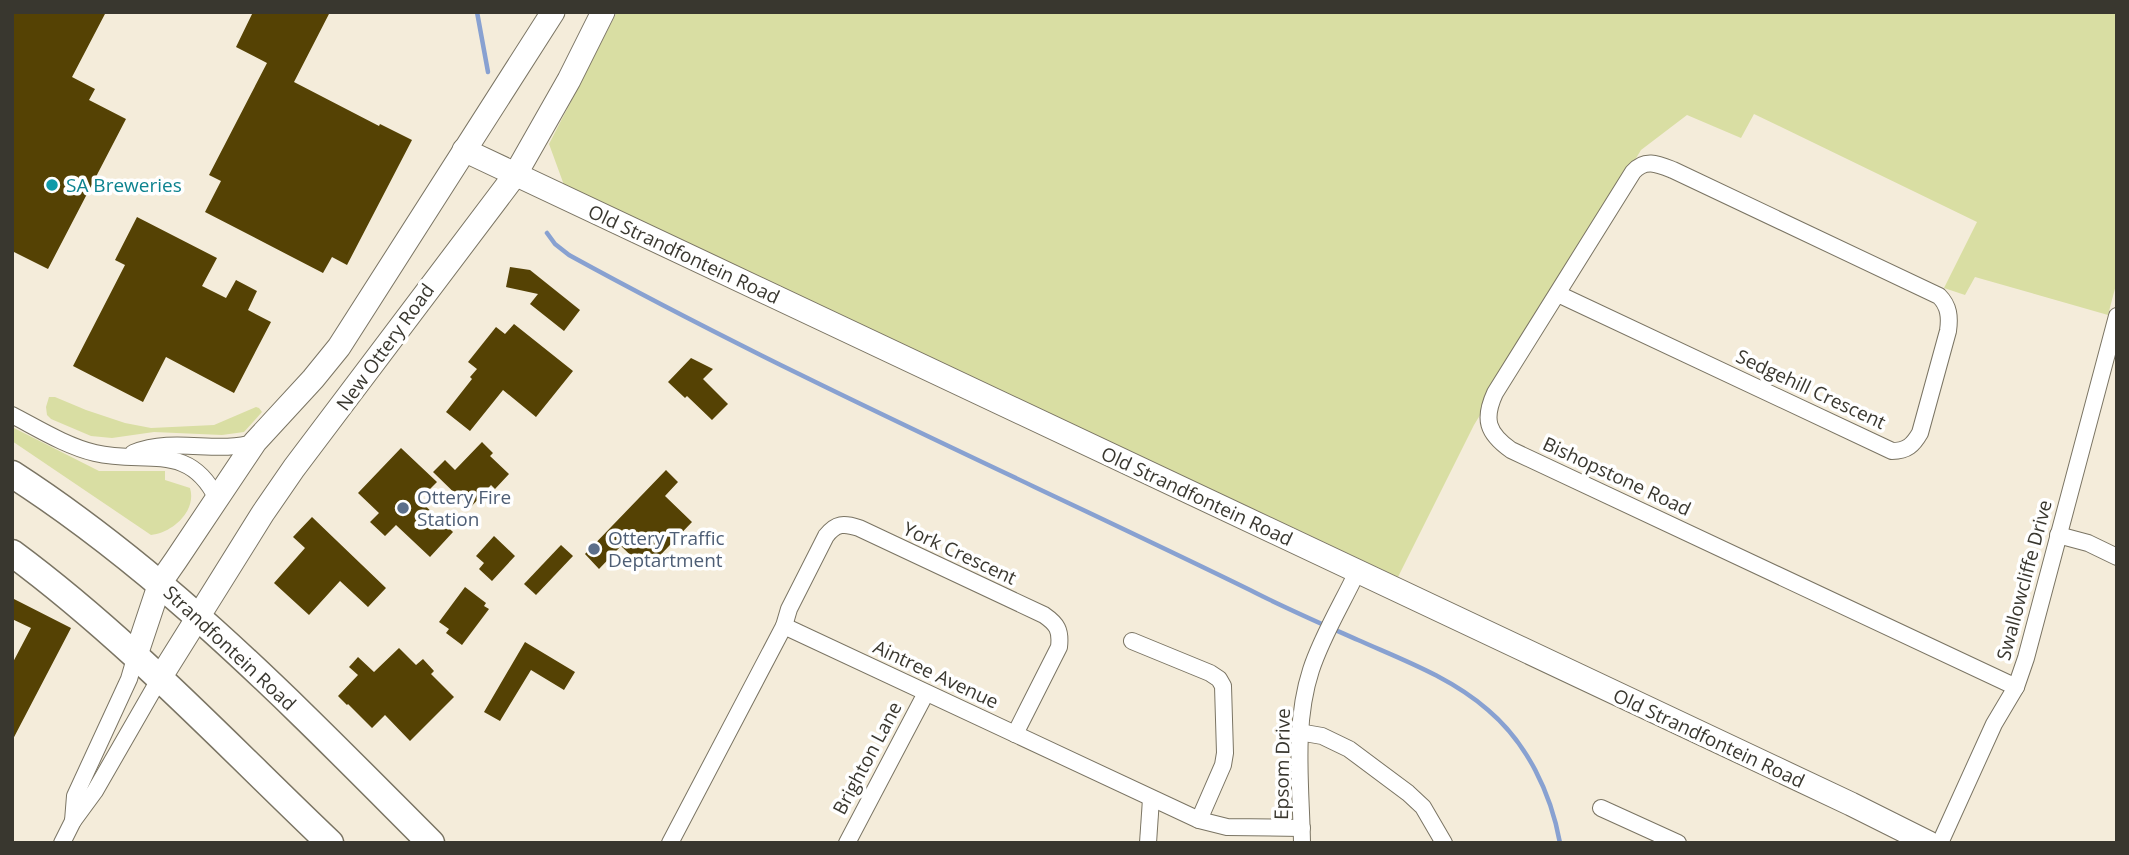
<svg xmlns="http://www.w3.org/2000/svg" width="2129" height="855" font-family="'Open Sans',sans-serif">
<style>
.green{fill:#d9dea3}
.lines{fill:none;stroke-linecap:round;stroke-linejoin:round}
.stream{stroke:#88a1d1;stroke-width:4.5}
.building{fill:#554204}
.street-casing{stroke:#7a7463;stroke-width:18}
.secondary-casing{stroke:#7a7463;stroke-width:25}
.primary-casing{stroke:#7a7463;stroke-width:29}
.street{stroke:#fff;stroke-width:16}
.secondary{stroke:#fff;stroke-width:23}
.primary{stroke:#fff;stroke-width:26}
.culture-dot{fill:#0f9aa8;stroke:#fff;stroke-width:2.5}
.service-dot{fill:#5c6f8a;stroke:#fff;stroke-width:2.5}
.labels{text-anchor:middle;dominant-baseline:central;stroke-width:7;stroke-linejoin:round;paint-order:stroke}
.culture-label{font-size:19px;fill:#0d838f;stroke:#fff;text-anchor:start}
.street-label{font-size:19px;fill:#39372f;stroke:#fff}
.service-label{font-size:19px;fill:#4e5e75;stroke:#fff;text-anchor:start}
</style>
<rect width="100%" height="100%" fill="#f4ecda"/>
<g class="green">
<path d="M617 12H2117V281L2108 315 1975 277 1965 295 1944 288 1977 222 1754 114 1741 138 1687 115 1641 150 1474 425 1398 577 564 185 549 144Z"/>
<path d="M49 397H55L86 410 125 423 151 428 214 425 256 407 259 408 262 412 244 432 222 435 154 432 112 438 91 436 51 419 47 415 46 407Z"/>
<path d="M12 427 99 471H165V480L190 488C197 511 172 533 151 535L12 441Z"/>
</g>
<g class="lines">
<g class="stream">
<path d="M477 12 488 72"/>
<path d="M547 233 555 244 569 255C791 377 1023 479 1250 590 1285 608 1322 624 1358 640 1403 660 1450 677 1488 710 1527 743 1551 793 1560 843"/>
</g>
</g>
<g class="building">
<path d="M12 12H106L72 77 95 89 89 100 126 119 48 269 12 251Z"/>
<path d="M253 12H330L294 82 379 126 380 124 412 140 347 265 332 257 323 273 205 212 221 181 209 175 267 63 236 47Z"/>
<path d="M137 217 217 258 202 286 226 298 236 280 257 291 248 310 271 322 234 393 166 357 143 402 73 366 125 265 115 260Z"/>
<path d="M510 267 530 270 580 310 564 331 530 304 538 294 506 287Z"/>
<path d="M514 324 573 371 536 417 503 390 470 431 446 412 472 379 470 377 477 369 468 362 496 327 505 334Z"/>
<path d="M691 358 713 369 703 379 728 404 712 420 687 396 685 398 668 382Z"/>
<path d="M482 442 493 453 490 456 509 474 495 489 491 485 470 508 433 472 445 460 455 470Z"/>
<path d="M401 448 437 482 419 500 453 532 430 557 396 525 385 536 370 522 379 513 358 493Z"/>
<path d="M666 470 678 482 665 496 692 522 646 570 621 546 599 569 585 554Z"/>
<path d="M312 517 386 588 368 607 340 581 309 615 274 583 305 548 293 537Z"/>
<path d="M494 536 515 556 492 581 479 569 484 563 476 556Z"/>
<path d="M561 545 573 556 536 595 524 584Z"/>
<path d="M465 587 486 603 484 606 489 609 462 645 446 633 449 629 439 622Z"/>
<path d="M12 598 71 628 12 741V664L31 628 12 619Z"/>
<path d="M525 642 575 672 564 690 531 670 500 721 484 712Z"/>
<path d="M399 648 416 665 423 659 434 671 431 674 454 697 410 741 385 715 372 728 348 704 347 705 338 696 358 675 349 667 358 657 374 672Z"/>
</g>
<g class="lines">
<defs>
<g id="street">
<path d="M1558 294 1892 451C1907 451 1913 445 1920 433L1948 331C1950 317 1949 306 1939 296L1673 170C1658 164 1645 158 1633 172L1495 393C1483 419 1487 433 1511 450L2016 687"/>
<path d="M12 415C39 429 66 446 95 453 145 465 189 441 217 499"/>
<path d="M133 453C176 436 217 455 255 442"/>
<path d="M2058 535 2088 543 2117 557"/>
<path d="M784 626 1199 820 1227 827 1302 828"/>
<path d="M1132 641 1210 673 1219 679 1223 686 1225 753 1223 765 1199 820"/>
<path d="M1299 732 1322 736 1349 749 1408 793 1423 807 1444 843"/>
<path d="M1601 808 1678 843"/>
<path d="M73 821 75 796 129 679 136 655"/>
<path d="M62 843 73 821 95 791 160 678"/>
<path d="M670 843 784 626 789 609 826 536C836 523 844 523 859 528L1044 615C1057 624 1061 630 1059 647L1015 734"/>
<path d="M847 843 926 693"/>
<path d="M1148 843 1151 799"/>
<path d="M1302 843C1301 786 1293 725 1311 670 1322 636 1342 604 1357 572"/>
<path d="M1940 843 1994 724 2016 687 2026 658 2117 316"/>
</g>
<g id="secondary">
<path d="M464 150 1851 804 1929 843"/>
<path d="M136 655 160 583 176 560 255 442 313 379 339 347 553 12"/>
<path d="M160 678 263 513 294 468 515 175 569 80 603 12"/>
</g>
<g id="primary">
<path d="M12 474C170 576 299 711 431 843"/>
<path d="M12 553C127 638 226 744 330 843"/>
</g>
</defs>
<use href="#street" class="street-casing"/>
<use href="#secondary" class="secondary-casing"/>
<use href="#primary" class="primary-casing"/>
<use href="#street" class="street"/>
<use href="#secondary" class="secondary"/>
<use href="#primary" class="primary"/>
</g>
<circle class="culture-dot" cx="52" cy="185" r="7"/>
<g class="service-dot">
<circle cx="403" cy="508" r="7"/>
<circle cx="594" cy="549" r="7"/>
</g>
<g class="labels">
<g class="culture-label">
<text x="66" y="185">SA Breweries</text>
</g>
<g class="street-label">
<text transform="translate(684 254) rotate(25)">Old Strandfontein Road</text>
<text transform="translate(385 347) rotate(-54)">New Ottery Road</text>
<text transform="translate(1811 389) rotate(25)">Sedgehill Crescent</text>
<text transform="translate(1617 476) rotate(25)">Bishopstone Road</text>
<text transform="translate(1197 496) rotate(25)">Old Strandfontein Road</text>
<text transform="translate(960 553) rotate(25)">York Crescent</text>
<text transform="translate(2024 580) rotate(-75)">Swallowcliffe Drive</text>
<text transform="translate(230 648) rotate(43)">Strandfontein Road</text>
<text transform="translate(936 674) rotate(25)">Aintree Avenue</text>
<text transform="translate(1709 738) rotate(25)">Old Strandfontein Road</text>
<text transform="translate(867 758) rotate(-62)">Brighton Lane</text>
<text transform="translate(1282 764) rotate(-89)">Epsom Drive</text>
</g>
<g class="service-label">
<text x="417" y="497">Ottery Fire<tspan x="417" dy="22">Station</tspan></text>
<text x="608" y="538">Ottery Traffic<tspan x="608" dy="22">Deptartment</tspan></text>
</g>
</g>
<rect width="2129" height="855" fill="none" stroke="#39372f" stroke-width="28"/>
</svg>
